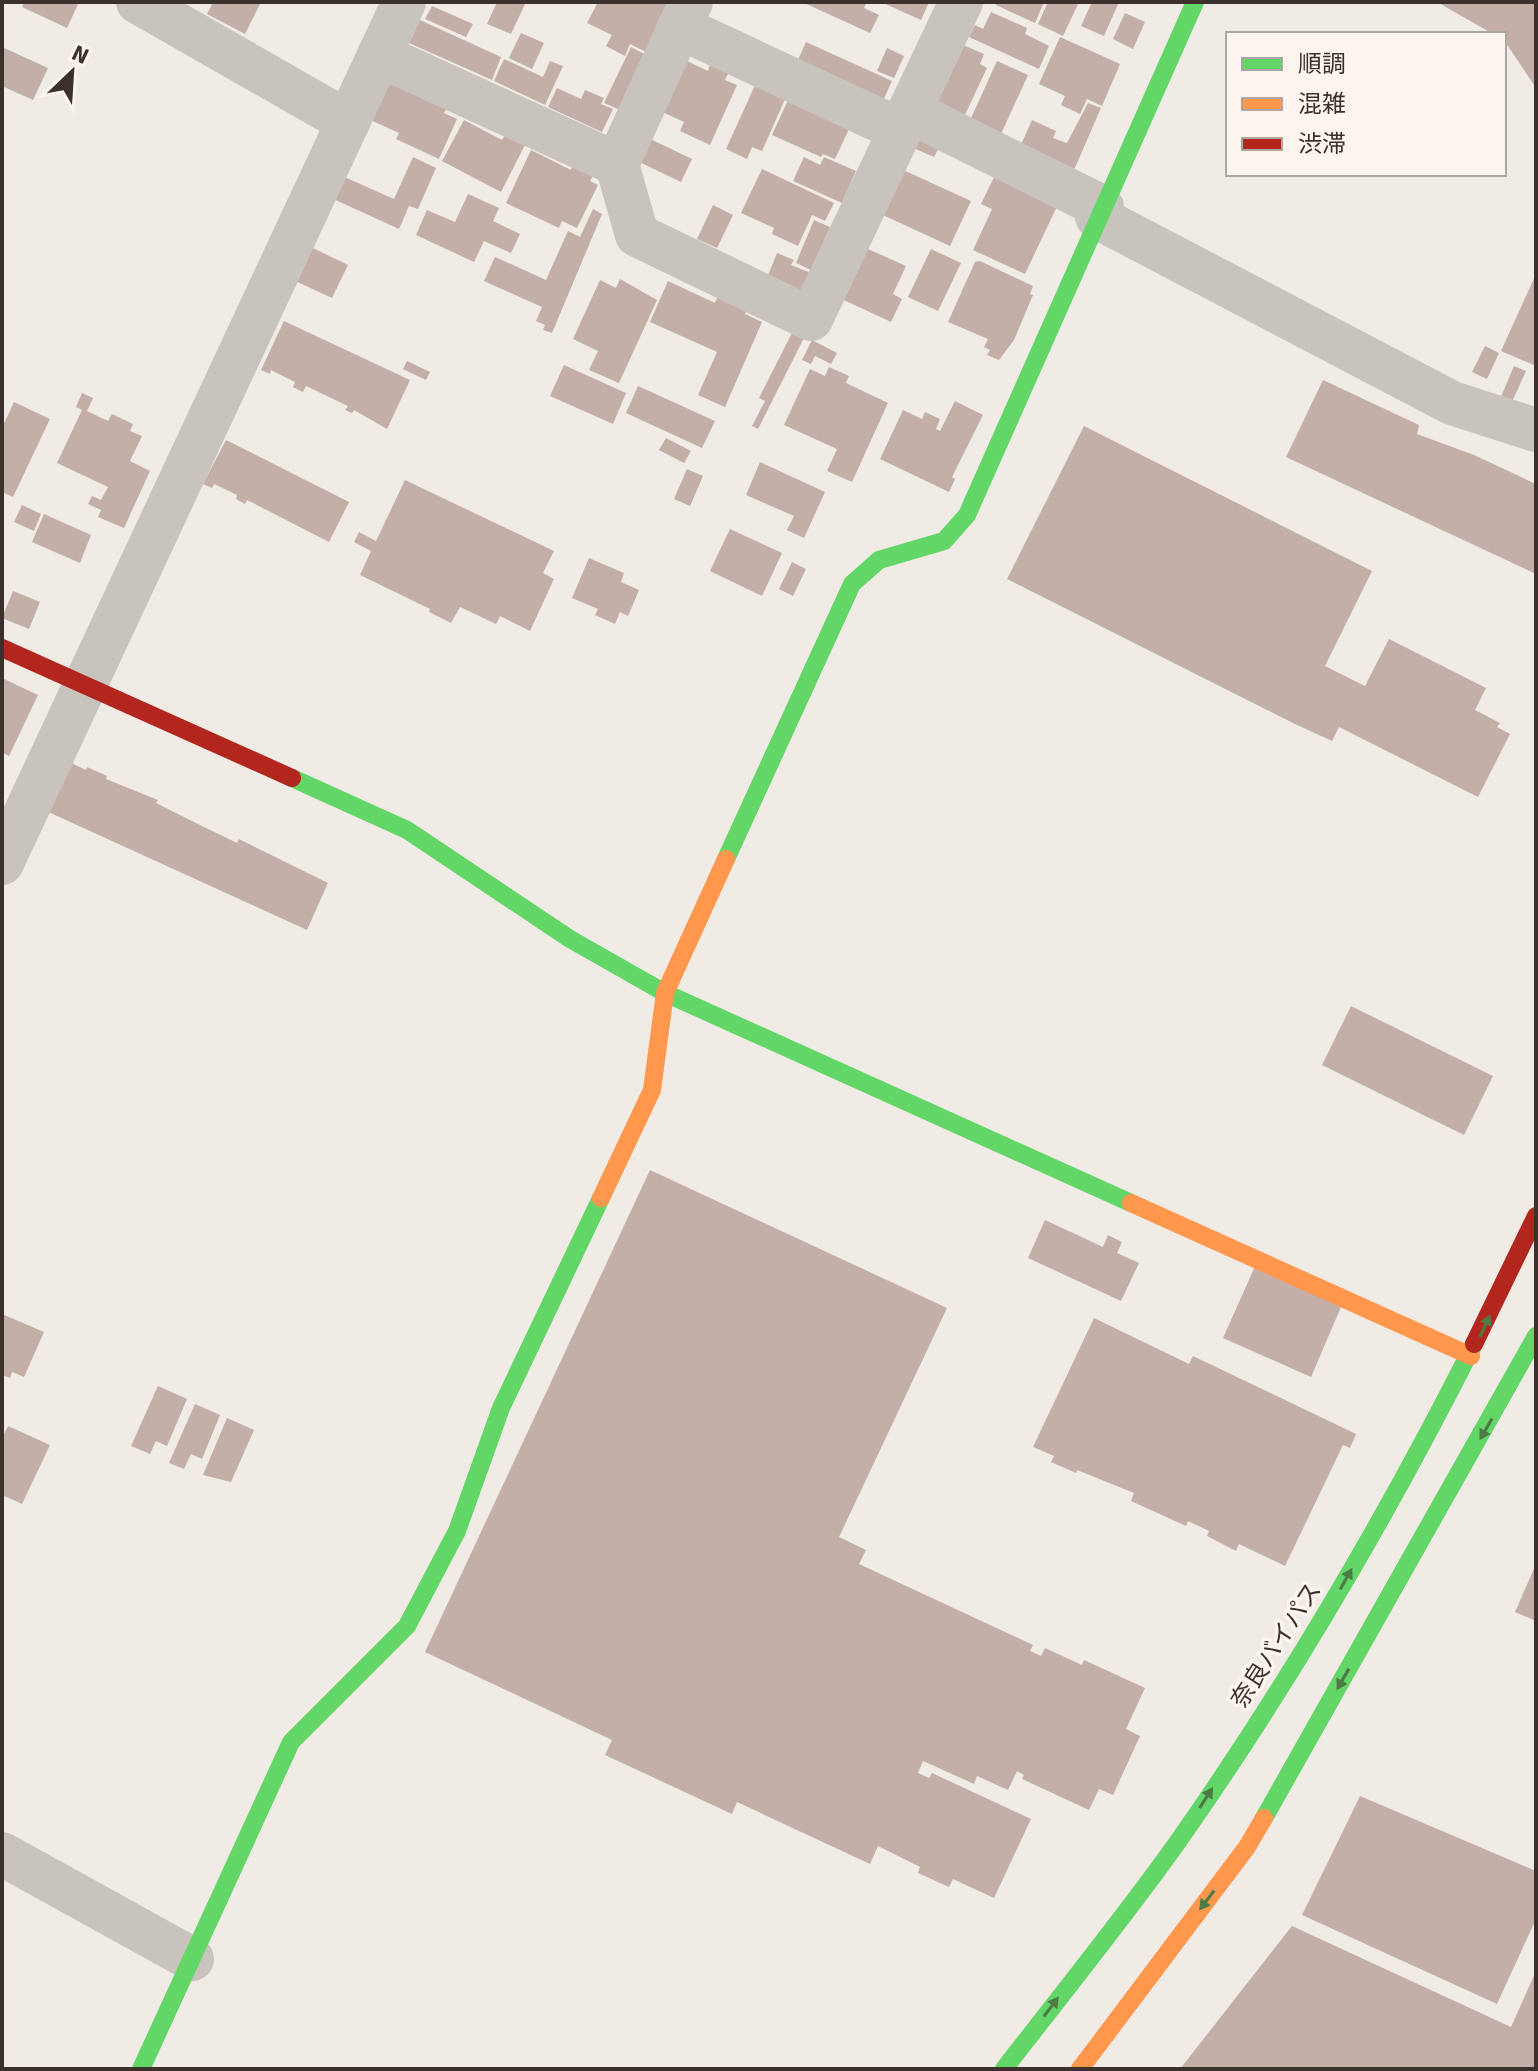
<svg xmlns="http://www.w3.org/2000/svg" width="1538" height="2071" font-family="Signika,'Noto Sans JP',sans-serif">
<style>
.building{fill:#c3afa7}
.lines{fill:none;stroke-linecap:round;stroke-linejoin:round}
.street{stroke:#c9c3be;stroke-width:44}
.fast{stroke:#63d668;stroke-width:18}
.slow{stroke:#ff974d;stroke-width:18}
.jam{stroke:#b3261e;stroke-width:18}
.oneway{fill:#4d7b46}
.labels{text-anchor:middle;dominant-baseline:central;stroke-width:7;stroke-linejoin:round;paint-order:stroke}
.street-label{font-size:24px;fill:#3b302b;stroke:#fbf5ee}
</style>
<rect width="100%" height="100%" fill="#f0ebe5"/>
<g class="building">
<path d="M24 2H79L67 28 22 7Z"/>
<path d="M213 2H261L245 34 207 14Z"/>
<path d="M497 2H526L511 34 487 24Z"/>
<path d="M598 2H673L648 53 630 44 625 56 606 46 612 35 587 23Z"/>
<path d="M802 2H867L864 8 879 15 870 33Z"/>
<path d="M881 2H929L921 20Z"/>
<path d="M997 2H1044L1035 23 996 5Z"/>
<path d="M1048 2H1079L1063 36 1038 24Z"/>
<path d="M1092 2H1119L1104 36 1081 26Z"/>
<path d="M1437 2H1536V88L1504 40V34H1493Z"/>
<path d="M432 6 473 24 466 37 425 19Z"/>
<path d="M991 12 1027 28 1025 34 1049 46 1039 69 969 37 975 25 983 29Z"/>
<path d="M1125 13 1145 22 1133 49 1113 39Z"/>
<path d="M420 20 501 57 492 80 409 43Z"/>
<path d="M521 33 544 43 532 69 509 58Z"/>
<path d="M1060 37 1120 64 1102 106 1087 99 1080 114 1061 105 1065 96 1039 84Z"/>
<path d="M806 42 892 81 880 107 794 69Z"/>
<path d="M961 44 984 54 980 64 987 68 962 121 932 108Z"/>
<path d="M2 47 48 68 33 100 2 86Z"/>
<path d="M631 47 646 55 620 110 604 103Z"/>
<path d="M887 48 904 56 894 78 877 71Z"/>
<path d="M504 59 543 77 550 61 563 66 545 105 494 81Z"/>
<path d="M687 61 708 71 710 64 729 72 725 80 737 85 710 145 680 131 684 122 656 109Z"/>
<path d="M997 61 1028 75 1001 134 967 127Z"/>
<path d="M384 79 447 108 444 113 457 119 439 159 396 139 399 133 366 118Z"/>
<path d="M756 83 786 97 762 151 752 147 747 159 726 149Z"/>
<path d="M557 88 581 99 585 90 604 98 601 104 613 109 602 132 548 107Z"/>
<path d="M789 98 850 127 835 159 823 154 821 157 772 135Z"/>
<path d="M1088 103 1101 108 1070 179 1016 156 1032 120 1056 131 1053 138 1067 143Z"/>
<path d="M464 120 502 140 506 133 526 143 501 192 442 161Z"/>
<path d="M908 133 939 147 934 157 911 147 901 169 971 201 950 246 872 210Z"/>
<path d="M646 137 692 159 681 182 635 160Z"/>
<path d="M531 150 571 170 573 164 594 174 590 181 598 185 577 228 562 221 559 228 506 203Z"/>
<path d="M413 157 436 168 418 209 409 206 399 229 329 197 340 175 394 199Z"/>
<path d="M804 157 820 165 824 157 856 171 842 203 793 181Z"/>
<path d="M762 169 834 203 825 221 812 215 798 246 772 234 774 228 741 213Z"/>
<path d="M996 173 1059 202 1025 274 973 250 992 209 981 204Z"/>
<path d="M468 194 499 208 493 221 520 234 511 253 484 241 474 262 416 235 427 210 455 222Z"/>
<path d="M713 205 733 215 717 248 697 239Z"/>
<path d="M593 209 602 214 552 333 543 330 545 325 536 321 542 307 484 281 495 257 546 280 568 231 580 237Z"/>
<path d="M814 220 830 227 811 270 796 263Z"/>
<path d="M857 244 906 266 893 294 902 299 891 322 833 295Z"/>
<path d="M307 245 348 265 332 298 291 279Z"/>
<path d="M931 249 961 263 938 311 908 297Z"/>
<path d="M777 253 794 260 791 265 811 273 802 295 766 280Z"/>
<path d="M980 261 1033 286 1030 294 1033 295 1014 340 999 360 987 355 990 350 984 347 988 339 948 322 975 262Z"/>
<path d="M1536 274V366L1501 351Z"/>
<path d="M620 279 657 300 619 383 589 370 598 351 573 339 600 280 616 288Z"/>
<path d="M668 281 715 303 720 290 749 304 745 314 762 322 725 407 698 395 717 352 650 322Z"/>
<path d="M284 321 410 380 387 429 354 410 352 413 345 410 348 406 306 386 303 392 293 387 295 382 271 370 270 374 261 370Z"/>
<path d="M793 331 805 336 758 429 752 426 765 401 759 398Z"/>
<path d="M812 340 837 353 831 364 815 356 811 364 802 360Z"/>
<path d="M1485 346 1499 353 1487 379 1472 372Z"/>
<path d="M407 361 430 372 426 380 403 369Z"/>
<path d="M564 365 626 393 613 424 550 396Z"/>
<path d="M1514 366 1526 371 1511 404 1500 399Z"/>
<path d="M829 367 849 376 846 383 888 403 852 482 827 471 837 449 784 425 810 369 825 376Z"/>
<path d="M1323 380 1419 425 1417 434 1474 455 1536 484V574L1286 457Z"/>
<path d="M638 386 715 421 702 448 626 413Z"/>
<path d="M82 393 93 398 87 411 108 421 112 414 133 424 130 431 142 436 130 461 150 471 124 528 98 517 101 510 88 504 92 496 101 500 108 487 57 463 82 410 76 407Z"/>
<path d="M955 401 983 415 952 477 955 479 949 492 880 459 903 410 922 419 925 412 940 419 936 429 940 431Z"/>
<path d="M14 402 50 419 13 497 2 492V428Z"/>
<path d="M1084 426 1372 571 1325 666 1365 686 1389 639 1486 688 1475 710 1500 723 1497 727 1510 734 1478 797 1339 727 1332 741 1295 724 1007 579Z"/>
<path d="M666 438 691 451 684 463 659 450Z"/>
<path d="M226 440 349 502 329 542 247 500 245 504 236 499 237 495 214 484 212 488 203 484Z"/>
<path d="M760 462 825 492 804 538 787 530 794 516 746 495Z"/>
<path d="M687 469 703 476 690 506 674 499Z"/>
<path d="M405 480 554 551 543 573 554 579 530 631 500 616 496 624 460 607 451 623 429 612 430 609 360 575 371 551 354 542 359 532 376 541Z"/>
<path d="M22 505 41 514 34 531 14 522Z"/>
<path d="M44 514 91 535 80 563 32 542Z"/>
<path d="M730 529 782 553 762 596 710 571Z"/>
<path d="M589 558 624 573 621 582 639 590 628 616 620 612 615 624 595 615 598 609 572 598Z"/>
<path d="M792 562 806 569 793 596 779 589Z"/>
<path d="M13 591 40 602 29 629 2 618Z"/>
<path d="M2 678 38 695 9 756 2 752Z"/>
<path d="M67 761 86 770 87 767 107 776 106 779 158 800 156 803 206 828 237 843 239 839 328 883 307 930 44 810Z"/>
<path d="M1351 1006 1493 1076 1464 1135 1322 1065Z"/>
<path d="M650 1170 947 1308 839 1537 866 1550 859 1564 1033 1645 1030 1651 1041 1656 1045 1648 1082 1665 1084 1660 1145 1688 1126 1729 1140 1736 1113 1795 1099 1789 1089 1810 1022 1779 1024 1775 1017 1771 1008 1790 977 1776 974 1784 923 1761 918 1773 929 1778 932 1773 1031 1819 994 1898 953 1879 949 1887 918 1873 920 1867 878 1846 870 1864 737 1802 732 1814 605 1755 612 1740 425 1652Z"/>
<path d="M1045 1220 1103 1247 1108 1235 1122 1242 1117 1253 1139 1263 1121 1301 1028 1258Z"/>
<path d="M1257 1262 1344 1300 1311 1377 1223 1338Z"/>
<path d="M2 1314 44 1332 24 1377 12 1372 10 1378 2 1375Z"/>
<path d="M1094 1318 1189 1364 1193 1356 1356 1434 1350 1448 1343 1445 1285 1566 1239 1544 1236 1551 1207 1536 1209 1531 1188 1521 1186 1526 1131 1501 1134 1493 1077 1470 1076 1473 1051 1462 1054 1456 1033 1447Z"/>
<path d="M158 1386 187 1399 167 1446 156 1441 150 1454 131 1446Z"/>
<path d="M195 1404 220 1415 202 1459 191 1454 184 1469 169 1463Z"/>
<path d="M227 1418 254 1430 231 1482 203 1475Z"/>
<path d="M8 1426 50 1445 22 1504 2 1495V1438Z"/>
<path d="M1536 1564V1621L1515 1612Z"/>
<path d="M1360 1796 1536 1871V1919L1497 2004 1302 1915Z"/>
<path d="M1292 1926 1511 2027 1536 1971V2069H1180Z"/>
</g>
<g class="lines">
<g class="street">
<path d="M138 2 348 122"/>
<path d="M691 2 617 164 637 235 811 319 961 2"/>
<path d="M679 27 900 130"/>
<path d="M379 55 617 164"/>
<path d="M909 111 1102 207"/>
<path d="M1097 217 1452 403 1536 430"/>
<path d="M2 863 404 2"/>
<path d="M2 1854 192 1959"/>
</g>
<g class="fast">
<path d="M292 778 407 830 570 939 665 993 1131 1203"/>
<path d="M726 859 852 584 879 560 944 541 967 515 1195 2"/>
<path d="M1264 1818 1536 1336"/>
<path d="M141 2069 291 1742 407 1626 457 1531 501 1408 601 1198"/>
<path d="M1004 2069C1062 1994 1122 1920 1177 1843 1288 1685 1387 1516 1474 1344"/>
</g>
<g class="slow">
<path d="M601 1198 652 1090 665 993 726 859"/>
<path d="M1131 1203 1471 1356"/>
<path d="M1080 2069 1247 1847 1264 1818"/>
</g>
<g class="jam">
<path d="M2 648 292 778"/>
<path d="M1474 1344 1536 1216"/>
</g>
</g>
<defs><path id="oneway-solid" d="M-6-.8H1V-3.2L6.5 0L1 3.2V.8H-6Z" transform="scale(2)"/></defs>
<g class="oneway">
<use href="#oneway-solid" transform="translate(1485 1326) rotate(-65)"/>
<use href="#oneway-solid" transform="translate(1486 1429) rotate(120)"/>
<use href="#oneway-solid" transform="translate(1346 1579) rotate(-61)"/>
<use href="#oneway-solid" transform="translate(1343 1679) rotate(120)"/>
<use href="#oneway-solid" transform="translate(1206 1798) rotate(-57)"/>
<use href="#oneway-solid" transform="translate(1207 1900) rotate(127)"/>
<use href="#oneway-solid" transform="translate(1051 2007) rotate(-53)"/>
</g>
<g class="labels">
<g class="street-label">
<text transform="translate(1276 1645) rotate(-57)">奈良バイパス</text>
</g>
</g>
<rect width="1538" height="2071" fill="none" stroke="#3b302b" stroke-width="8"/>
<rect x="1226" y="32" width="280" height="144" fill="#fbf5ee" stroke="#aea6a0" stroke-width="2"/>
<rect x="1242" y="58" width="40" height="12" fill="#63d668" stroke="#aea6a0" stroke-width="2"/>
<text x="1298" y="72" font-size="24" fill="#3b302b">順調</text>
<rect x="1242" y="98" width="40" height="12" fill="#ff974d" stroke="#aea6a0" stroke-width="2"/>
<text x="1298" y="112" font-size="24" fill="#3b302b">混雑</text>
<rect x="1242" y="138" width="40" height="12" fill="#b3261e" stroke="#aea6a0" stroke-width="2"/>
<text x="1298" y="152" font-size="24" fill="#3b302b">渋滞</text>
<g transform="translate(72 72) rotate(25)" stroke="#fbf5ee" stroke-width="6" paint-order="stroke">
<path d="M0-6L14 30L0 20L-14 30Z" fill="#3b302b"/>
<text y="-12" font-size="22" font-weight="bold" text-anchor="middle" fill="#3b302b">N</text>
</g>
</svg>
